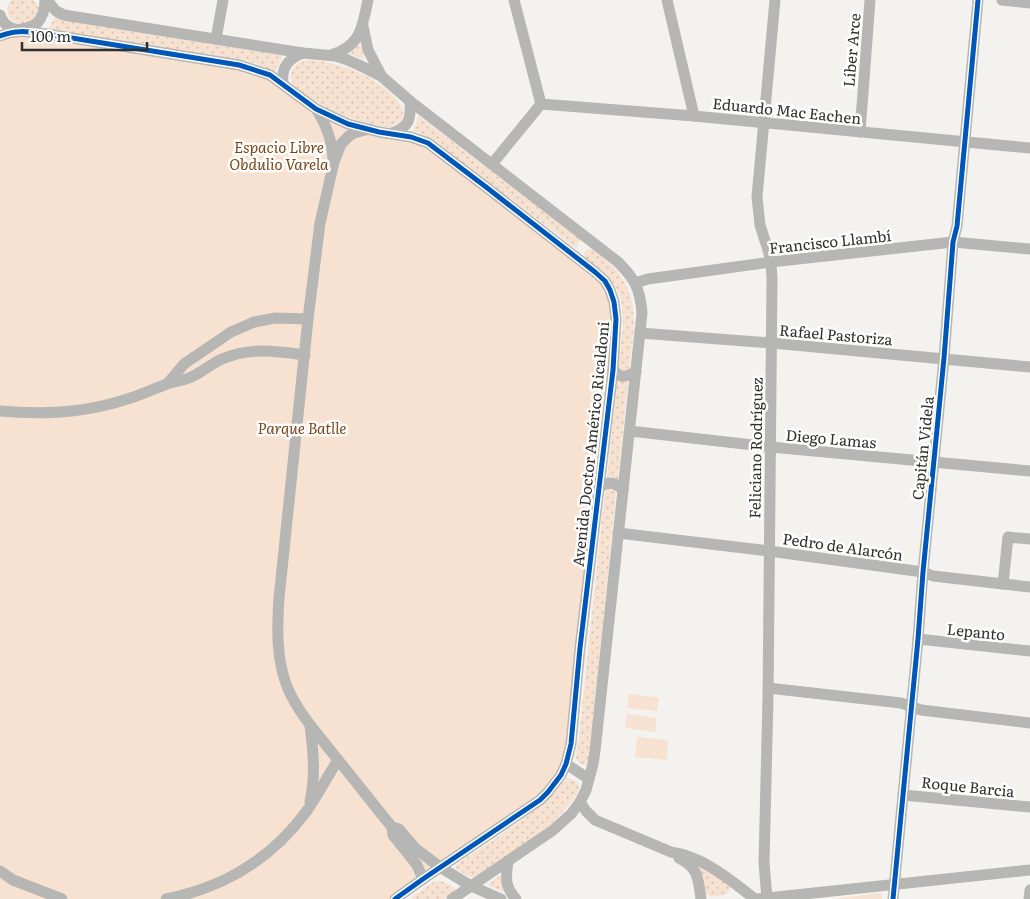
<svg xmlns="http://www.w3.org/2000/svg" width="1030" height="899" font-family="Literata,serif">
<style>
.grass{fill:url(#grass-dots)}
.green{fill:#f7e2d1}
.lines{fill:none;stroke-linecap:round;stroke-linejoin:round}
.minor{stroke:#b6b6b4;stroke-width:11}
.cycleway-casing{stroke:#fff;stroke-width:8}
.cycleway{stroke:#0057b8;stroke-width:5}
.labels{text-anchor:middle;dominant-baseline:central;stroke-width:5;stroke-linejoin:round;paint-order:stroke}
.street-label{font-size:15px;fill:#2f2f2d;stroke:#fff}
.park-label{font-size:15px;font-style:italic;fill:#7b471a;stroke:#fff}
</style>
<defs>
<pattern id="grass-dots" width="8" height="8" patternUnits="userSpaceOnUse" patternTransform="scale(1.25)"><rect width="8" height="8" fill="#f7e2d1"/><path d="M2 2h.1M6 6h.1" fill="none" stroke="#d4c2b4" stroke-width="1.8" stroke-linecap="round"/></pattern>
</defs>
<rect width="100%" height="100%" fill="#f3f2ef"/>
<g class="grass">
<path d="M12 0H34L39 8 36 18C34 19 32 21 29 22 14 29 0 12 12 0Z"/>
<path d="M55 17 63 20 283 55 275 72 254 63 240 60 49 29V28Z"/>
<path d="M360 44 364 58 363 59 349 54Z"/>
<path d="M307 60C315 61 323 61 330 63 341 66 352 69 362 74 375 80 415 105 400 122 398 124 393 126 390 127 379 128 346 117 335 112 325 108 301 93 294 85 286 74 295 62 307 60Z"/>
<path d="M419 116 581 240 576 248 432 140 420 133 413 131Z"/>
<path d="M587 249C595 248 601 256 607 261 643 293 634 327 629 370L624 372 618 367C621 340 630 306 612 282 605 273 594 265 585 258L584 253Z"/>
<path d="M617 380 628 382 618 479 607 478Z"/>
<path d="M608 488 615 489 616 493 589 760 588 763 584 765 579 763 575 757 578 746 605 491Z"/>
<path d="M568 778C573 779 579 782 579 787 579 797 550 826 542 832 521 849 497 863 474 878L470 877 456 869V865C494 838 536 816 566 779Z"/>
<path d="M698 865 729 884 730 888C728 895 725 895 718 896 715 896 712 897 709 896 702 894 701 872 698 865Z"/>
<path d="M501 875 504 891 503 892 488 885 489 884Z"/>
<path d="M438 881H442L455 888V891L444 899H411L412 897 433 882Z"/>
</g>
<g class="green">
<path d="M10 32 250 68 316 109 411 137 595 272 614 302 571 744 555 783 395 899H0V36Z"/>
<path d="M629 694 659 698 657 711 627 708Z"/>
<path d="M627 714 657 718 655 732 625 728Z"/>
<path d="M637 737 668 740 667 760 635 757Z"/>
<path d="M879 893 882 895V899H832Z"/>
</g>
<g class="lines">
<g class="minor">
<path d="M47 0 56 11 64 15 303 53 335 56 345 59 359 65 381 76 410 101 618 262C635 279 640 289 642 313L595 751 593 764 586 790 580 802 571 814 552 831 452 899"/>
<path d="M514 0 541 104"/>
<path d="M667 0 694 116"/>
<path d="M1002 0 1030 3"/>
<path d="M0 15C4 27 15 32 26 28 30 27 34 26 37 23 43 17 45 8 45 0"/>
<path d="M363 26 368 50 381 75"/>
<path d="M0 36C16 29 30 32 47 34L239 65 270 75 316 109 348 124 379 132 411 137 428 143 486 187 595 272 605 281 610 290 614 302 616 319 613 370 580 648 571 744 566 764 561 775 548 792 540 800 423 879 395 899"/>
<path d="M216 39 223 0"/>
<path d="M331 55C361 46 362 28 368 0"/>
<path d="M283 84C281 67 288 59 303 53"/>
<path d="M541 104 694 116 1030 148"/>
<path d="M317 110C327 127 332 140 333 160"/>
<path d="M369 129 354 133 349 136 341 144 334 162 320 223 308 319 279 598C277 629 276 660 288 689 299 714 318 734 334 755 354 779 372 803 392 827L393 835 417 865 423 879"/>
<path d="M860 132 870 0"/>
<path d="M392 133C410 127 411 118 410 101"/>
<path d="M492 164 541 104"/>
<path d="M635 283 648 279 771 262 953 242 1030 249"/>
<path d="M640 333 772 343 1030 367"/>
<path d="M613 370C622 379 625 377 636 372"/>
<path d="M168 383 184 364 231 332 245 326 254 322 275 318 308 319"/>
<path d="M0 411C42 415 84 413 124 400 139 396 153 389 167 384 174 381 182 381 189 378 201 373 211 364 222 359 250 347 276 351 305 355"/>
<path d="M630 431 771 447 1030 471"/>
<path d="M599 487C609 481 615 482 623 490"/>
<path d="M618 533 769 551 923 572 933 576 1030 587"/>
<path d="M1003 584 1008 537 1030 539"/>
<path d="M918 639 1030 651"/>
<path d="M768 688 901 703 921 710 1030 723"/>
<path d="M566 764 589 779"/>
<path d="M903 795 1030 807"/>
<path d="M310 801C316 775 313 750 310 725"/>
<path d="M580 802 586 811 595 820 671 852C704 857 729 879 755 899"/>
<path d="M392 827 399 829 416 849 440 867 471 886 501 899"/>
<path d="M679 858C699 868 698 879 701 899"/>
<path d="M508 861C506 877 504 886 516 899"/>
<path d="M0 871 13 880 62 899"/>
<path d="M767 898 764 863 768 698 772 279 771 262 768 250 760 225 757 197 775 0"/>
<path d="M166 899C223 888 271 859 306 812 318 795 327 777 338 760"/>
<path d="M757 899 1030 870"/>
<path d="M893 899 918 639 923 572 944 358 953 242 957 226 978 0"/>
<path d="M1029 899 1030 890"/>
</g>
<defs>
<g id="cycleway">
<path d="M0 36C16 29 30 32 47 34L239 65 270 75 316 109 348 124 379 132 411 137 428 143 486 187 595 272 605 281 610 290 614 302 616 319 613 370 580 648 571 744 566 764 561 775 548 792 540 800 423 879 395 899"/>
<path d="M893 899 918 639 923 572 944 358 953 242 957 226 978 0"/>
</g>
</defs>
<use href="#cycleway" class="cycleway-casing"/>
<use href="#cycleway" class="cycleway"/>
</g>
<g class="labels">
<g class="street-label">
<text transform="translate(851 50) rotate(-85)">Líber Arce</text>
<text transform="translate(787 110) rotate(6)">Eduardo Mac Eachen</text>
<text transform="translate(830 241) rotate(-6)">Francisco Llambí</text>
<text transform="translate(836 334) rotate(5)">Rafael Pastoriza</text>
<text transform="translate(831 438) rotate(5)">Diego Lamas</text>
<text transform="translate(590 444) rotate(-84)">Avenida Doctor Américo Ricaldoni</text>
<text transform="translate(755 448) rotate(-89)">Feliciano Rodríguez</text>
<text transform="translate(922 448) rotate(-84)">Capitán Videla</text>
<text transform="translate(843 546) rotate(8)">Pedro de Alarcón</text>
<text transform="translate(976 631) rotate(6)">Lepanto</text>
<text transform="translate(968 786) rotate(6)">Roque Barcia</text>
</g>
<g class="park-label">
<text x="279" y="146">Espacio Libre<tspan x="279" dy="17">Obdulio Varela</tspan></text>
<text x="302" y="427">Parque Batlle</text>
</g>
</g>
<path d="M22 42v8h125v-8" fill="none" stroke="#2f2f2d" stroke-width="2.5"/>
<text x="30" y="42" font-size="15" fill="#2f2f2d" stroke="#ffffff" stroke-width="4" paint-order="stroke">100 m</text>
</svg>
